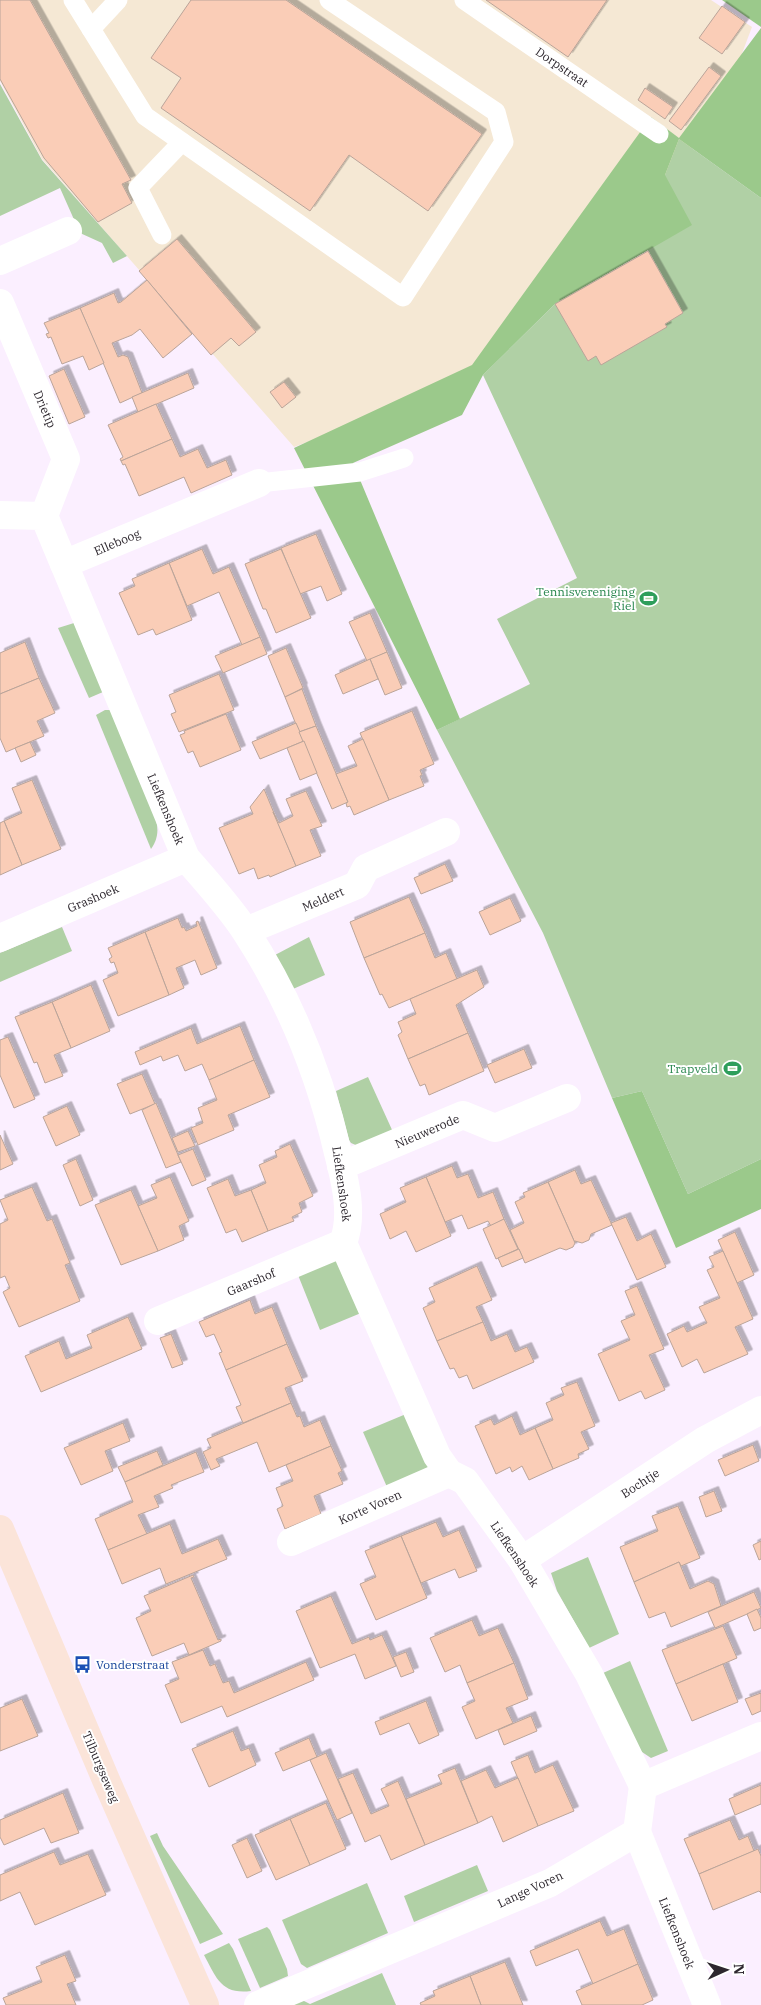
<svg xmlns="http://www.w3.org/2000/svg" width="761" height="2005" font-family="'IBM Plex Serif',serif">
<style>
.commercial{fill:#f5e8d4}
.green{fill:#b0d0a5}
.forest{fill:#9bc98b}
.building{fill:#facdb7;stroke:#baa499;filter:url(#shadow)}
.lines{fill:none;stroke-linecap:round;stroke-linejoin:round}
.lane{stroke:#fff;stroke-width:19}
.street{stroke:#fff;stroke-width:28}
.secondary{stroke:#fbe4d9;stroke-width:28}
.labels{text-anchor:middle;dominant-baseline:central;stroke-width:4;stroke-linejoin:round;paint-order:stroke}
.street-label{font-size:12px;fill:#2d272e;stroke:#fff}
.leisure-label{font-size:12px;fill:#27864d;stroke:#fff;text-anchor:end}
.transit-label{font-size:12px;fill:#164399;stroke:#fff;text-anchor:start}
</style>
<defs>
<filter id="shadow"><feDropShadow dx="4.5" dy="-4.5" stdDeviation="0" flood-color="#0004"/></filter>
</defs>
<rect width="100%" height="100%" fill="#fbefff"/>
<path class="commercial" d="M0 0H711L752 27 716 122 472 380 294 447 42 159 0 81Z"/>
<g class="green">
<path d="M0 84 42 160 127 256 113 263 102 243 80 233 60 188 0 216Z"/>
<path d="M679 139 761 198V1159L688 1194 642 1091 612 1098 543 933 437 730 530 684 497 619 577 578 483 375 555 304 648 251 665 175Z"/>
<path d="M74 623 103 692 89 698 58 628Z"/>
<path d="M105 710H111L154 812C158 826 160 836 151 849L96 715Z"/>
<path d="M62 927 72 951 0 982V953Z"/>
<path d="M309 937 325 975 293 989 275 955Z"/>
<path d="M368 1077 393 1132 358 1146 351 1143 349 1140 336 1091Z"/>
<path d="M337 1259 361 1313 320 1330 298 1275Z"/>
<path d="M406 1414 429 1468 387 1487 363 1432Z"/>
<path d="M588 1557 619 1634 589 1648 557 1591 551 1573Z"/>
<path d="M630 1661 668 1751 651 1758 639 1750 603 1673Z"/>
<path d="M157 1833 163 1846 223 1934 200 1944 150 1836Z"/>
<path d="M477 1865 488 1891 414 1922 404 1896Z"/>
<path d="M367 1883 388 1933 307 1968 301 1964 282 1920Z"/>
<path d="M267 1927 270 1930 287 1969 288 1976 260 1988 238 1939Z"/>
<path d="M229 1943 233 1949 251 1991C221 1995 216 1977 204 1955Z"/>
<path d="M382 1973 396 2005H291L302 2000 310 2004Z"/>
</g>
<g class="forest">
<path d="M722 0H761V27Z"/>
<path d="M761 28V198L679 139 665 175 692 225 555 304 483 375 462 415 353 463 460 719 437 730 294 448 472 365 651 117 679 138Z"/>
<path d="M642 1091 688 1194 761 1159V1209L676 1248 612 1098Z"/>
</g>
<g class="building">
<path d="M0 0H30L131 180 122 184 132 203 98 222 44 158 0 79Z"/>
<path d="M191 0H286L482 134 428 211 349 155 310 211 161 108 181 78 151 58Z"/>
<path d="M486 0H607L568 57Z"/>
<path d="M722 6 745 22 722 54 699 38Z"/>
<path d="M709 67 721 76 681 130 669 121Z"/>
<path d="M645 88 673 107 665 119 638 100Z"/>
<path d="M177 239 256 332 239 346 231 338 211 355 139 271Z"/>
<path d="M648 251 683 313 665 324 667 327 601 365 596 356 588 361 555 304Z"/>
<path d="M147 280 192 334 163 358 140 329 132 335 112 343 118 357 123 355 128 357 142 393 120 403 80 308 114 293 118 303 121 302Z"/>
<path d="M80 308 104 363 89 370 83 356 62 364 51 337 48 338 46 334 49 333 44 323Z"/>
<path d="M64 369 85 417 69 424 49 376Z"/>
<path d="M188 373 194 388 138 412 132 397Z"/>
<path d="M284 382 296 397 282 408 270 392Z"/>
<path d="M156 404 172 439 121 461 120 459 123 457 108 425Z"/>
<path d="M172 439 180 457 198 449 207 468 226 460 232 475 191 493 184 477 139 496 125 464 123 465 121 461Z"/>
<path d="M316 534 342 594 327 601 321 586 300 594 281 548Z"/>
<path d="M202 549 213 574 229 567 260 637 242 645 219 592 187 606 169 563Z"/>
<path d="M281 549 311 618 276 633 266 609H263L245 564Z"/>
<path d="M169 563 192 620 156 635 153 629 138 635 119 593 135 586 132 579Z"/>
<path d="M370 613 387 652 367 661 349 622Z"/>
<path d="M260 637 267 654 223 673 215 656Z"/>
<path d="M25 642 39 678 0 694V653Z"/>
<path d="M286 648 303 688 285 697 268 656Z"/>
<path d="M387 652 402 688 385 695 370 659Z"/>
<path d="M370 659 378 679 343 694 335 675Z"/>
<path d="M219 674 234 710 179 732 171 714 176 712 169 695Z"/>
<path d="M39 678 55 713 37 721 44 736 6 752 0 738V694Z"/>
<path d="M302 689 316 726 299 732 285 697Z"/>
<path d="M412 711 434 764 420 770 422 775 420 776 424 786 389 800 360 733Z"/>
<path d="M226 714 241 750 200 767 193 751 188 753 180 735 185 733 184 731Z"/>
<path d="M296 723 304 741 260 759 252 742Z"/>
<path d="M316 726 348 802 332 809 299 732Z"/>
<path d="M363 739 389 800 354 815 350 806 347 807 346 803 348 802 336 774 357 766 348 746Z"/>
<path d="M304 741 317 773 300 780 287 748Z"/>
<path d="M30 742 36 755 21 762 15 748Z"/>
<path d="M32 780 61 849 22 865 4 821 22 813 12 788Z"/>
<path d="M264 789 296 866 270 877 269 875 258 879 254 868 239 874 219 828 253 814 250 807Z"/>
<path d="M306 791 322 826 310 830 321 856 296 866 273 812 279 823 293 816 286 799Z"/>
<path d="M4 821 22 865 0 875V823Z"/>
<path d="M445 864 453 881 421 894 414 878Z"/>
<path d="M409 897 425 933 364 958 350 922Z"/>
<path d="M510 898 521 921 490 935 479 912Z"/>
<path d="M178 918 182 928 184 927 186 931 197 926 196 922 198 921 217 968 201 975 195 960 176 968 184 988 169 995 145 932Z"/>
<path d="M145 932 169 995 118 1016 103 980 118 973 114 962 111 963 109 959 112 957 108 948Z"/>
<path d="M425 933 435 958 446 953 457 979 389 1008 382 994 380 995 364 958Z"/>
<path d="M477 970 484 987 456 1005 468 1033 408 1059 398 1035 402 1032 398 1022 416 1014 410 999Z"/>
<path d="M91 985 110 1031 71 1048 52 1002Z"/>
<path d="M52 1002 71 1048 54 1055 63 1076 45 1083 37 1062 34 1063 15 1017Z"/>
<path d="M240 1026 254 1060 209 1080 202 1064 185 1071 178 1055 163 1061 161 1056 140 1065 135 1052 191 1028 197 1044Z"/>
<path d="M468 1033 484 1071 429 1095 425 1084 420 1086 408 1059Z"/>
<path d="M8 1037 35 1099 14 1108 0 1075V1040Z"/>
<path d="M524 1049 532 1068 495 1083 487 1065Z"/>
<path d="M254 1060 270 1097 228 1115 234 1130 198 1145 191 1128 203 1123 198 1108 217 1100 209 1080Z"/>
<path d="M142 1074 155 1104 130 1114 117 1084Z"/>
<path d="M156 1103 181 1162 166 1168 142 1110Z"/>
<path d="M67 1106 80 1135 56 1146 43 1117Z"/>
<path d="M188 1131 195 1146 178 1152 172 1138Z"/>
<path d="M0 1135 13 1164 0 1170Z"/>
<path d="M290 1144 313 1196 299 1203 302 1212 292 1217 294 1221 268 1231 251 1190 266 1183 259 1165 277 1157 275 1151Z"/>
<path d="M193 1149 206 1180 192 1186 178 1155Z"/>
<path d="M76 1159 93 1200 80 1206 63 1165Z"/>
<path d="M452 1166 457 1178 468 1174 478 1198 493 1192 504 1219 491 1226 488 1221 468 1229 462 1215 445 1222 426 1177Z"/>
<path d="M575 1170 581 1184 591 1180 612 1225 591 1234 589 1240 582 1243 575 1241V1243L548 1182Z"/>
<path d="M170 1177 189 1221 179 1226 184 1240 158 1251 138 1206 157 1198 151 1185Z"/>
<path d="M426 1177 451 1236 416 1252 406 1231 390 1239 380 1214 406 1202 400 1188Z"/>
<path d="M228 1179 235 1196 251 1190 268 1231 242 1242 236 1229 226 1233 207 1188Z"/>
<path d="M548 1182 575 1243 573 1247 566 1250 560 1248 525 1263 510 1230 524 1223 515 1202 525 1197 523 1193Z"/>
<path d="M32 1187 47 1221 52 1219 70 1263 65 1265 80 1301 19 1327 3 1292 10 1288 5 1276 0 1278V1224L8 1220 0 1200Z"/>
<path d="M131 1190 158 1251 121 1265 95 1205Z"/>
<path d="M626 1217 637 1241 651 1234 666 1267 637 1280 611 1223Z"/>
<path d="M504 1219 518 1249 496 1259 483 1229Z"/>
<path d="M735 1232 754 1275 737 1283 718 1240Z"/>
<path d="M519 1249 523 1258 502 1267 498 1258Z"/>
<path d="M723 1251 753 1319 735 1327 748 1354 704 1373 697 1359 682 1367 667 1334 684 1326 687 1332 707 1323 699 1307 720 1298 707 1270 714 1267 709 1257Z"/>
<path d="M477 1266 492 1300 476 1307 483 1322 437 1341 423 1308 435 1302 429 1288Z"/>
<path d="M637 1286 664 1349 649 1355 665 1390 645 1399 641 1391 619 1401 598 1354 630 1340 621 1321 635 1315 625 1291Z"/>
<path d="M250 1300 255 1314 272 1307 287 1344 226 1370 219 1353 222 1352 214 1334 206 1337 199 1322Z"/>
<path d="M128 1317 142 1349 41 1392 25 1356 59 1341 66 1359 92 1348 87 1335Z"/>
<path d="M483 1322 491 1341 507 1334 515 1352 527 1347 534 1362 473 1389 467 1375 459 1378 454 1368 450 1369 437 1341Z"/>
<path d="M171 1334 183 1364 172 1368 160 1338Z"/>
<path d="M287 1344 303 1381 285 1388 291 1403 243 1423 236 1407 241 1405 226 1370Z"/>
<path d="M577 1382 595 1426 581 1432 589 1449 578 1454 579 1458 553 1469 535 1428 553 1420 546 1403 564 1395 561 1388Z"/>
<path d="M291 1403 297 1417 300 1416 304 1427 320 1420 331 1446 269 1472 257 1442 216 1459 220 1466 211 1470 203 1452 211 1448 207 1439Z"/>
<path d="M512 1416 520 1435 535 1428 553 1469 529 1480 522 1466 512 1472 510 1467 496 1474 475 1426 491 1419 494 1425Z"/>
<path d="M123 1423 130 1441 105 1451 113 1471 81 1485 64 1448Z"/>
<path d="M753 1445 759 1461 725 1476 718 1460Z"/>
<path d="M331 1446 342 1471 338 1473 343 1484 314 1496 321 1514 285 1529 277 1509 283 1506 276 1488 293 1481 286 1465Z"/>
<path d="M157 1451 163 1465 125 1482 118 1467Z"/>
<path d="M196 1452 204 1472 171 1485 173 1488 154 1496 159 1507 138 1515 147 1534 108 1550 95 1519 133 1502 125 1482Z"/>
<path d="M714 1491 722 1511 706 1517 699 1497Z"/>
<path d="M678 1506 700 1558 681 1566 679 1562 634 1582 620 1547 658 1531 652 1516Z"/>
<path d="M436 1522 443 1537 459 1530 477 1571 459 1578 455 1569 421 1583 401 1536Z"/>
<path d="M170 1524 182 1554 218 1539 227 1559 166 1584 160 1568 122 1584 108 1550Z"/>
<path d="M401 1536 427 1598 376 1620 360 1584 376 1577 365 1551Z"/>
<path d="M761 1541V1559L759 1560 753 1545Z"/>
<path d="M679 1562 690 1589 708 1581 714 1584 721 1606 671 1627 665 1612 649 1618 634 1582Z"/>
<path d="M193 1575 194 1577 191 1578 218 1640 221 1639V1641L189 1655 184 1643 152 1656 136 1618 151 1611 144 1596Z"/>
<path d="M754 1592 761 1608 715 1628 708 1612Z"/>
<path d="M331 1596 352 1644 369 1637 370 1640 382 1635 396 1666 365 1679 355 1654 320 1668 296 1611Z"/>
<path d="M757 1609 761 1618V1628L754 1631 747 1614Z"/>
<path d="M472 1620 479 1636 498 1628 514 1663 467 1683 460 1665 445 1672 430 1638Z"/>
<path d="M723 1626 737 1658 676 1684 662 1650Z"/>
<path d="M203 1650 210 1666 215 1664 223 1683 229 1681 234 1693 306 1662 314 1680 227 1717 222 1706 181 1723 165 1685 179 1679 172 1662Z"/>
<path d="M406 1652 414 1672 401 1677 393 1657Z"/>
<path d="M514 1663 528 1699 506 1708 513 1723 476 1739 462 1707 475 1701 467 1683Z"/>
<path d="M723 1664 738 1702 692 1721 676 1684Z"/>
<path d="M761 1693V1711L752 1715 745 1699Z"/>
<path d="M22 1699 38 1736 0 1751V1708Z"/>
<path d="M426 1701 439 1735 419 1744 409 1723 380 1735 375 1722Z"/>
<path d="M531 1716 537 1731 504 1745 498 1730Z"/>
<path d="M233 1731 241 1751 249 1748 256 1765 209 1787 192 1749Z"/>
<path d="M309 1738 317 1757 283 1771 275 1753Z"/>
<path d="M326 1753 352 1813 337 1820 310 1760Z"/>
<path d="M528 1755 535 1773 553 1765 574 1811 538 1826 511 1762Z"/>
<path d="M455 1768 478 1823 425 1845 406 1799 442 1784 438 1775Z"/>
<path d="M486 1770 495 1788 518 1778 538 1826 503 1842 492 1816 478 1823 461 1781Z"/>
<path d="M353 1773 371 1814 389 1806 381 1789 398 1781 425 1845 391 1860 380 1835 365 1842 338 1779Z"/>
<path d="M761 1785V1804L735 1815 729 1799Z"/>
<path d="M63 1793 79 1833 51 1843 44 1828 4 1845 0 1837V1820Z"/>
<path d="M326 1803 346 1849 310 1865 290 1819Z"/>
<path d="M290 1819 310 1865 276 1880 255 1835Z"/>
<path d="M730 1820 739 1840 748 1836 754 1851 699 1874 684 1839Z"/>
<path d="M247 1838 262 1871 247 1878 232 1845Z"/>
<path d="M758 1849 761 1856V1893L759 1891 713 1910 699 1874Z"/>
<path d="M54 1852 60 1865 88 1854 106 1895 35 1925 20 1892 0 1901V1875Z"/>
<path d="M600 1921 607 1936 624 1929 638 1964 593 1984 578 1949 536 1966 530 1951Z"/>
<path d="M65 1955 76 1981 67 1984 76 2005H6L3 1998 42 1982 36 1967Z"/>
<path d="M505 1962 523 2005H481L470 1976Z"/>
<path d="M638 1964 653 2000 642 2005H582L576 1991Z"/>
<path d="M470 1976 481 2005H421L420 2003 435 1996 433 1991Z"/>
</g>
<g class="lines">
<g class="lane">
<path d="M73 0 145 116 403 297 504 142 496 112 329 0"/>
<path d="M464 0 659 134"/>
<path d="M91 29 118 0"/>
<path d="M162 235 138 188 182 142"/>
<path d="M259 483 360 472 404 458"/>
</g>
<g class="street">
<path d="M0 261 68 231"/>
<path d="M0 303 66 459 44 516"/>
<path d="M0 515 44 516 64 564 259 483"/>
<path d="M64 564 186 858C207 882 229 906 246 932 290 1000 320 1075 338 1153 345 1181 354 1215 343 1243L437 1456 449 1473 465 1481 522 1560 589 1674 643 1786"/>
<path d="M246 931 357 885 366 868 446 832"/>
<path d="M0 938 186 858"/>
<path d="M341 1166 463 1115 495 1128 567 1098"/>
<path d="M158 1321 343 1243"/>
<path d="M291 1542 449 1473"/>
<path d="M522 1560 705 1440 761 1410"/>
<path d="M637 1832 707 2005"/>
<path d="M258 2005 550 1883 637 1832 643 1786 761 1736"/>
</g>
<path class="secondary" d="M0 1529 106 1780 205 2005"/>
</g>
<defs>
<symbol id="stadium-bare" viewBox="-9 -9 18 18"><path d="M0-5a6.5 5 0 1 0 0 10a6.5 5 0 1 0 0-10ZM-3.5-1.8h7v3.6h-7Z" fill="#2e9e5b" stroke="#fff" stroke-width="2.5" paint-order="stroke"/></symbol>
<symbol id="bus-bare" viewBox="-9 -9 18 18"><path d="M-5-6H5V4H4V6H2V4H-2V6H-4V4H-5ZM-3.5-4V0h7V-4ZM-3.5 1.2v1.5H-2V1.2ZM2 1.2v1.5H3.5V1.2Z" fill="#1a4fb4" stroke="#fff" stroke-width="2.5" paint-order="stroke"/></symbol>
</defs>
<g fill-rule="evenodd">
<use href="#stadium-bare" x="636" y="586" width="25" height="25"/>
<use href="#stadium-bare" x="720" y="1056" width="25" height="25"/>
<use href="#bus-bare" x="70" y="1652" width="25" height="25"/>
</g>
<g class="labels">
<g class="street-label">
<text transform="translate(562 67) rotate(34)">Dorpstraat</text>
<text transform="translate(45 409) rotate(67)">Drietip</text>
<text transform="translate(117 542) rotate(-23)">Elleboog</text>
<text transform="translate(166 809) rotate(67)">Liefkenshoek</text>
<text transform="translate(93 898) rotate(-23)">Grashoek</text>
<text transform="translate(323 899) rotate(-23)">Meldert</text>
<text transform="translate(427 1131) rotate(-23)">Nieuwerode</text>
<text transform="translate(342 1184) rotate(82)">Liefkenshoek</text>
<text transform="translate(251 1282) rotate(-23)">Gaarshof</text>
<text transform="translate(640 1483) rotate(-33)">Bochtje</text>
<text transform="translate(370 1507) rotate(-24)">Korte Voren</text>
<text transform="translate(515 1554) rotate(56)">Liefkenshoek</text>
<text transform="translate(101 1767) rotate(67)">Tilburgseweg</text>
<text transform="translate(530 1889) rotate(-25)">Lange Voren</text>
<text transform="translate(677 1933) rotate(68)">Liefkenshoek</text>
</g>
<g class="leisure-label">
<text x="635" y="591">Tennisvereniging<tspan x="635" dy="14">Riel</tspan></text>
<text x="718" y="1068">Trapveld</text>
</g>
<g class="transit-label">
<text x="96" y="1664">Vonderstraat</text>
</g>
</g>
<g transform="translate(726 1970) rotate(87)" stroke="#ffffff" stroke-width="4" paint-order="stroke">
<path d="M0-4L9 19L0 12L-9 19Z" fill="#2d272e"/>
<text y="-8" font-size="14" font-weight="bold" text-anchor="middle" fill="#2d272e">N</text>
</g>
</svg>
